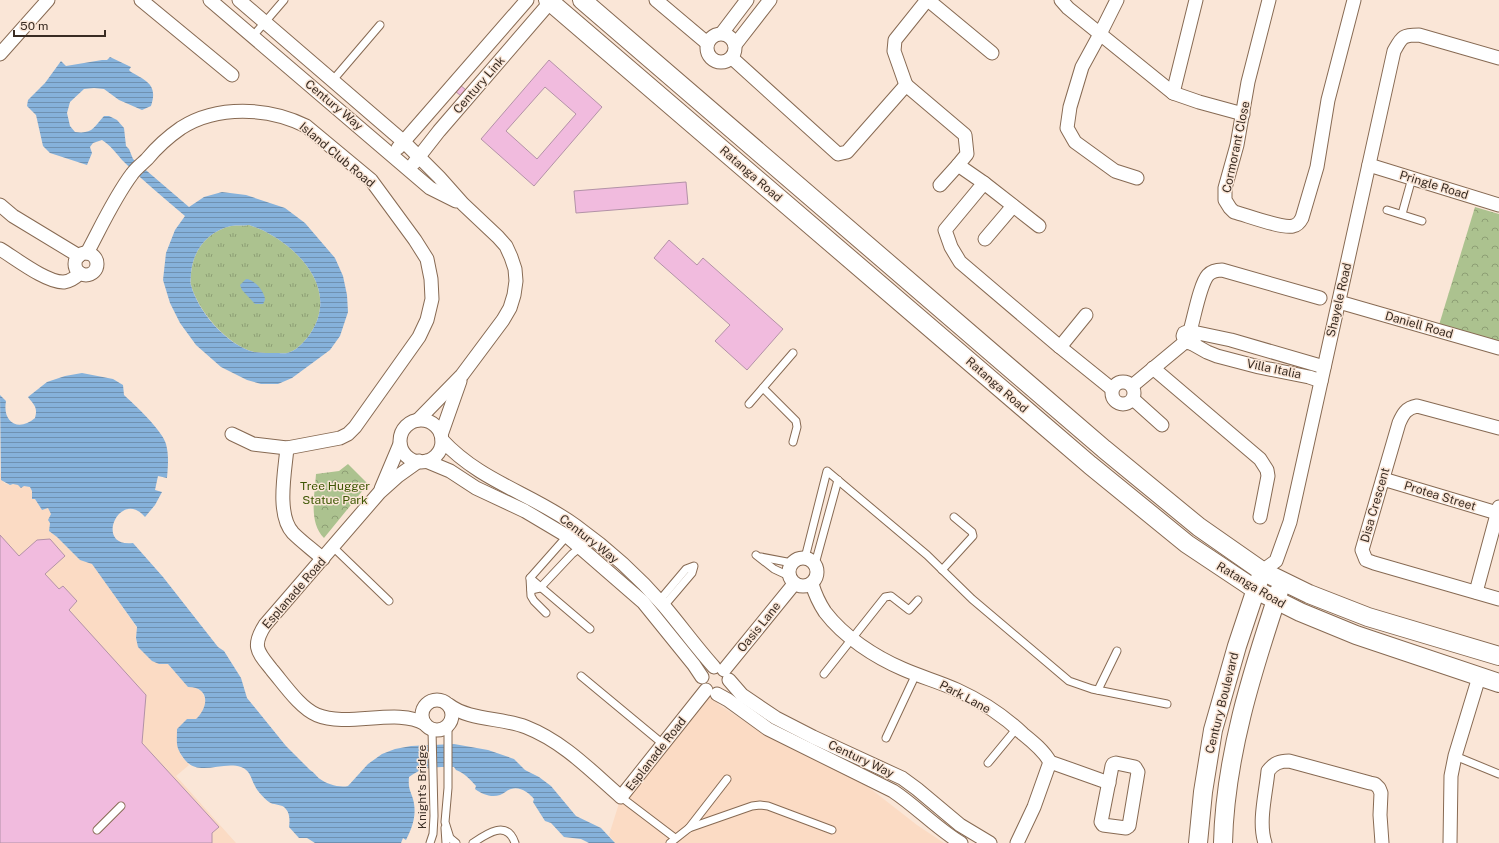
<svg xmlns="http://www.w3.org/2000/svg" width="1499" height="843" font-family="'Public Sans',sans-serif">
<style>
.built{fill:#fbdbc4}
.grass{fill:url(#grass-tufts)}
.park{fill:url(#park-crowns)}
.water{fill:url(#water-rules);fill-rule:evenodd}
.building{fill:#f1bbde;stroke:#b392a7;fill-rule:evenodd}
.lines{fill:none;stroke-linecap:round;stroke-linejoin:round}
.lane-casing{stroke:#876a53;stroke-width:9}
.street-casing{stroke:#876a53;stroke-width:15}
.secondary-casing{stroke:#876a53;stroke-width:20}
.lane{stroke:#fff;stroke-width:7}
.street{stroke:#fff;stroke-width:13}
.secondary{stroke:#fff;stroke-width:18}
.labels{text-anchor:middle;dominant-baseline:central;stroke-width:3;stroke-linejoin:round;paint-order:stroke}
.street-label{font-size:12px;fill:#392c23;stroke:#fae6d7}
.park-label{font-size:12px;fill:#3c5602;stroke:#fae6d7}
</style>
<defs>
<pattern id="grass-tufts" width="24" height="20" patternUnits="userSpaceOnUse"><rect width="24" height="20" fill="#acc28f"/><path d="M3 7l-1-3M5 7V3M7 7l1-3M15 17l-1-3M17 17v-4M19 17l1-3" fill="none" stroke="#8d9e74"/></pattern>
<pattern id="park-crowns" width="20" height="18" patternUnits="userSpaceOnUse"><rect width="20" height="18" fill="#acc28f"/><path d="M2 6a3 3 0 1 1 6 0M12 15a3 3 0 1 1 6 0" fill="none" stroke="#8d9e74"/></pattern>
<pattern id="water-rules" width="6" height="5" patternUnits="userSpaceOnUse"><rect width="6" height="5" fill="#86b2db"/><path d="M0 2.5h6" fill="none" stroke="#6f91b1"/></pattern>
</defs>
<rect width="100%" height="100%" fill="#fae6d7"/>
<g class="built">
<path d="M0 472 4 483 10 485 15 484 30 487 32 491V499H35L42 510 48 508 50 511 51 514 49 531 57 537 80 560 92 563 137 628 136 638 138 647 152 661 168 664 188 687H195L202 692 206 701 205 708 202 713 196 719 180 754 189 765 176 776 236 843H0Z"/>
<path d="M706 690 718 704 767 736 858 779 917 825 944 843H615L609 835 621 797Z"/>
</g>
<path class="grass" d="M249 225C255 227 261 229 266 232 304 252 338 293 310 334 305 341 298 349 290 352 287 354 281 353 278 353 270 353 261 353 254 352 227 345 198 311 191 285 190 282 191 277 191 273 193 250 208 231 231 226 237 225 243 226 249 225Z"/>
<g class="park">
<path d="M1475 207 1499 214V343L1439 325Z"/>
<path d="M348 464 368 484 324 538C308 522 315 494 316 474L339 471Z"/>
</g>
<g class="water">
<path d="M110 57 131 67 129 70 131 72C147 81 158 85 151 106L142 110 119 100 104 89 94 88 84 89 70 102 67 113 70 126 75 132C93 134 93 128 104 116H109L117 120 124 128 126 146 129 149 133 159 189 207 204 197 222 192 246 195 285 208 305 223 335 258 343 276 347 295 348 312 340 336 330 350 292 378 278 384H261L247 380 221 367 196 345 180 323 170 303 163 280 166 253 175 230 185 216C164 198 142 180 122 160 115 152 111 146 102 140L93 143 90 147 92 153 87 165 50 153 43 146 36 115 27 106 28 100 45 83 61 61 66 66 102 60H107ZM249 225C255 227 261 229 266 232 304 252 338 293 310 334 305 341 298 349 290 352 287 354 281 353 278 353 270 353 261 353 254 352 227 345 198 312 191 285 190 282 191 277 191 273 193 250 208 231 231 226 237 225 243 226 249 225Z"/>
<path d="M246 279C254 279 265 292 265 300L263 304H255L242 290 240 285Z"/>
<path d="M82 373 113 379 123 385 124 395C134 404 163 431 166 444 169 455 168 466 167 478L158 476 155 490 162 492 155 505 145 517C120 487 93 548 133 543L163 577 218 647 224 651 241 678 247 698 286 746 310 770C315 773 316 776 320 779 327 784 339 788 348 786L368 764 382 754 395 749 411 746 454 744 488 750 514 759 525 770 539 777 551 786 576 816 601 828 615 843H589L581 839 564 837 551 823 545 821 533 802 534 799C529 793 520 786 511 789 507 790 504 794 500 795 491 798 482 794 475 789L476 786C470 779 464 773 456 770L454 767C437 767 423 766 409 777 408 788 410 790 413 799 417 814 413 826 406 840L403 838 401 843H315L307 838H299L289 827C290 820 290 812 284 807 280 804 273 805 269 802 265 799 257 791 255 786 250 777 251 771 241 767 222 761 199 777 185 760 175 747 177 744 177 729L187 719H196C209 707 210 687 188 687L168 664H159L152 661 138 647 136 638 137 627 92 564 80 560 57 537 49 531 50 523 48 520 51 514 48 508 42 510 35 499H32V491L30 487 24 486 21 488 18 485 13 484 10 485 1 480 0 395 6 401C2 423 19 432 35 418 38 407 34 405 28 397L47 382 65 376Z"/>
</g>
<g class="building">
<path d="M549 60 602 107 534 186 481 139ZM545 87 576 114 537 159 506 131Z"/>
<path d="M460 85 466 90 461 96 455 91Z"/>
<path d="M686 182 688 204 576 213 574 191Z"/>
<path d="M669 240 697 265 703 258 783 329 747 370 715 341 730 325 654 258Z"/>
<path d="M0 535 19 556 37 540 50 539 65 556 45 574 59 589 63 586 77 601 69 610 146 695 142 743 219 827 212 833V843H0Z"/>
</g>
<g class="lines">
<defs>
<g id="lane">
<path d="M253 36 284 0"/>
<path d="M333 80 380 25"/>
<path d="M1387 210 1422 221"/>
<path d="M1402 214 1412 178"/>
<path d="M763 388 796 421 797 427 793 442"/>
<path d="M749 404 793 353"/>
<path d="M333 547 389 601"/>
<path d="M756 555 774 569 789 576"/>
<path d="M761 557 792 563"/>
<path d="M805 558 827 471 927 555 972 599 1069 681 1092 689 1167 704"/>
<path d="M815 564 838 480"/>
<path d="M942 570 973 536 972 532 954 517"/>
<path d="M530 578 590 629"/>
<path d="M531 590 540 588 572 554 592 538"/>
<path d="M659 601 686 569 694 566 692 573 664 606"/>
<path d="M546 613 534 601 531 596 530 578 576 526"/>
<path d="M824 674 885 597 891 596 909 610 918 600"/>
<path d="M581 676 663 744"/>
<path d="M1098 690 1117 651"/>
<path d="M448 726V788L445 822 450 838 456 843"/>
<path d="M886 738 916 674"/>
<path d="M1455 756 1499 774"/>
<path d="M988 763 1017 728"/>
<path d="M621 797 675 838"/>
<path d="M445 828 446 843"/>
<path d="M689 828 727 779"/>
<path d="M97 830 121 806"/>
<path d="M430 843 433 834 434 816 432 730"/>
<path d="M473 843C486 834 507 819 515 843"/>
<path d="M670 843 689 828 752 806 760 805 768 806 832 830"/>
</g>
<g id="street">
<path d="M141 0 232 75"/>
<path d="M210 0 430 188 456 201"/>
<path d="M239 0 404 142 439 177 463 204 498 237 506 246 511 257 515 269 516 281 514 295 510 308 503 320 462 375 418 420"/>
<path d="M656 0 707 43"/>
<path d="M928 0 992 53"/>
<path d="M1061 0 1068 8 1173 93 1199 102 1243 114"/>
<path d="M1117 0 1100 34 1082 67 1070 107 1067 128 1075 142 1115 171 1137 178"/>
<path d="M1269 0 1248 82 1237 145 1225 188V200L1230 208 1234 212C1246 215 1283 229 1293 226 1298 225 1300 222 1302 218L1317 167 1328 100 1354 0"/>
<path d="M722 33 747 0"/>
<circle cx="721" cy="48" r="14"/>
<path d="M735 45 770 0"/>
<path d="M0 54 48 0"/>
<path d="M732 58 838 154 847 152 906 85 965 135 967 154 958 165 984 183 945 230 951 247 960 262 1060 347 1112 389"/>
<path d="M906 85 894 51 895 40 927 0"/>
<path d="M1173 93 1196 0"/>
<path d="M398 148 527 0"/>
<path d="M414 163 439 131 552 0"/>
<path d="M1369 165 1499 205"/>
<path d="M984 183 1039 226"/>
<path d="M940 185 958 165"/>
<path d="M0 205 13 216 79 256"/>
<path d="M985 239 1013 206"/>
<path d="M0 249C15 258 47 283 64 282 71 281 75 278 80 273"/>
<path d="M87 253C101 227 114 198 132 174 136 168 142 164 147 159 157 147 168 137 181 128 217 105 268 107 306 126L371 180 415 240 427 259 431 279 432 299 427 320 419 337 355 427 348 434 340 438 287 448 253 444 232 434"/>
<circle cx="86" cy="264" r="11"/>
<path d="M1339 302 1499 348"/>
<path d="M1190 331C1194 318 1200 284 1208 275 1212 271 1216 270 1222 270L1320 298"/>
<path d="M1193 332 1231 340 1324 367"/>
<path d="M1191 343 1207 352 1217 356 1259 367 1309 377 1321 381"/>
<path d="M1060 347 1086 315"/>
<path d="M1153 368 1260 459 1267 470 1268 476 1260 517"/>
<circle cx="1123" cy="393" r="11"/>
<path d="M1132 386 1185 342 1191 343 1194 341 1195 334 1190 331 1184 333 1183 336 1185 342"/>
<path d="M1133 399 1162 425"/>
<circle cx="421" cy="441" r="21"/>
<path d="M1499 428 1417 406C1406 408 1403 414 1399 423L1362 550 1366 560 1374 563 1499 599"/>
<path d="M441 435 460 381"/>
<path d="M442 440C481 482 531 493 576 526 608 549 638 576 664 606 681 626 696 647 714 667"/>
<path d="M287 448C285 471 276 515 293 533 302 542 313 550 323 559"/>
<path d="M419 461 398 476 379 493 265 625C251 647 258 652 272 670 284 684 300 708 317 715 348 728 398 707 425 724"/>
<path d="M426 461 450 471 476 488 525 511 567 536 643 602 694 665 702 677"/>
<path d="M1383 479 1497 513"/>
<path d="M381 489 400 444"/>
<circle cx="803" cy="572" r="14"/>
<path d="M1262 571 1276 561 1290 522 1394 51C1402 37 1402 35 1419 35L1499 58"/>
<path d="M812 584C815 594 819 603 825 612 844 637 875 657 903 669 921 677 940 682 957 690 981 701 1004 716 1023 734 1033 742 1044 751 1050 762"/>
<path d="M1476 592 1499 507"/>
<path d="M724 670 794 584"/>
<path d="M729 680 742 695 776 718 813 737 902 778 917 789 960 825 990 843"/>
<path d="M717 694 728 700 768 729 893 791C917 807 936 828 961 843"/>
<circle cx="437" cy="715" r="15"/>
<path d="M449 705C468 720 503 718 526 727 564 742 591 771 621 797L706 690"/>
<path d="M1050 762 1109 783"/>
<path d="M1116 763 1135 767 1138 772 1129 826 1126 828 1103 825 1101 822 1112 766 1113 764Z"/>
<path d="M1017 843 1034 807 1050 762"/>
<path d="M1265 843C1258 822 1266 793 1268 771 1274 763 1280 761 1289 761L1370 783 1375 784 1379 788 1381 793 1380 815 1382 843"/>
<path d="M1450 843 1451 776 1455 756 1479 677"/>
</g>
<g id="secondary">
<path d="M548 0 1090 465 1187 544 1256 590 1300 612 1356 635 1499 683"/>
<path d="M582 0 1104 449 1199 527 1262 571 1309 594 1368 617 1499 656"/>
<path d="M1198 843 1203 792 1213 730 1237 646 1259 580"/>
<path d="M1223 843C1225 757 1252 672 1279 591"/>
</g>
</defs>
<use href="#lane" class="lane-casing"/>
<use href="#street" class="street-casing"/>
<use href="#secondary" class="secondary-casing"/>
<use href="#lane" class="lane"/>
<use href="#street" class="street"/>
<use href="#secondary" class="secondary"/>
</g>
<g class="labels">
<g class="street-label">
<text transform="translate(479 85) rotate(-49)">Century Link</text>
<text transform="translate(334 105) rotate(40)">Century Way</text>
<text transform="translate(1236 147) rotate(-78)">Cormorant Close</text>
<text transform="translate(337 155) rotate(40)">Island Club Road</text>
<text transform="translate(751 174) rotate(41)">Ratanga Road</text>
<text transform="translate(1434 185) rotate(17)">Pringle Road</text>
<text transform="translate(1339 300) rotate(-77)">Shayele Road</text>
<text transform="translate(1419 325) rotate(16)">Daniell Road</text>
<text transform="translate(1274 369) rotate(12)">Villa Italia</text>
<text transform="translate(997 385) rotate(41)">Ratanga Road</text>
<text transform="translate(1440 496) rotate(17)">Protea Street</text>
<text transform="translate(1375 505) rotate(-74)">Disa Crescent</text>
<text transform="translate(589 539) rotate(38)">Century Way</text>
<text transform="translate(1251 585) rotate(31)">Ratanga Road</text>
<text transform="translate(294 593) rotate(-49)">Esplanade Road</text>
<text transform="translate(759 627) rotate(-51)">Oasis Lane</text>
<text transform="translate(965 697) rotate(28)">Park Lane</text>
<text transform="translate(1222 703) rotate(-76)">Century Boulevard</text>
<text transform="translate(656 754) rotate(-52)">Esplanade Road</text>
<text transform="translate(861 759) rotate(25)">Century Way</text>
<text transform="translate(422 787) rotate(-90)">Knight's Bridge</text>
</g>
<g class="park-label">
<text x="335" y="486">Tree Hugger<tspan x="335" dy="14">Statue Park</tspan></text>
</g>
</g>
<path d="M14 30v6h91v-6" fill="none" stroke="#392c23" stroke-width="2"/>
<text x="20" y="30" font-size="12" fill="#392c23" stroke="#fae6d7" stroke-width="3" paint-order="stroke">50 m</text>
</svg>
